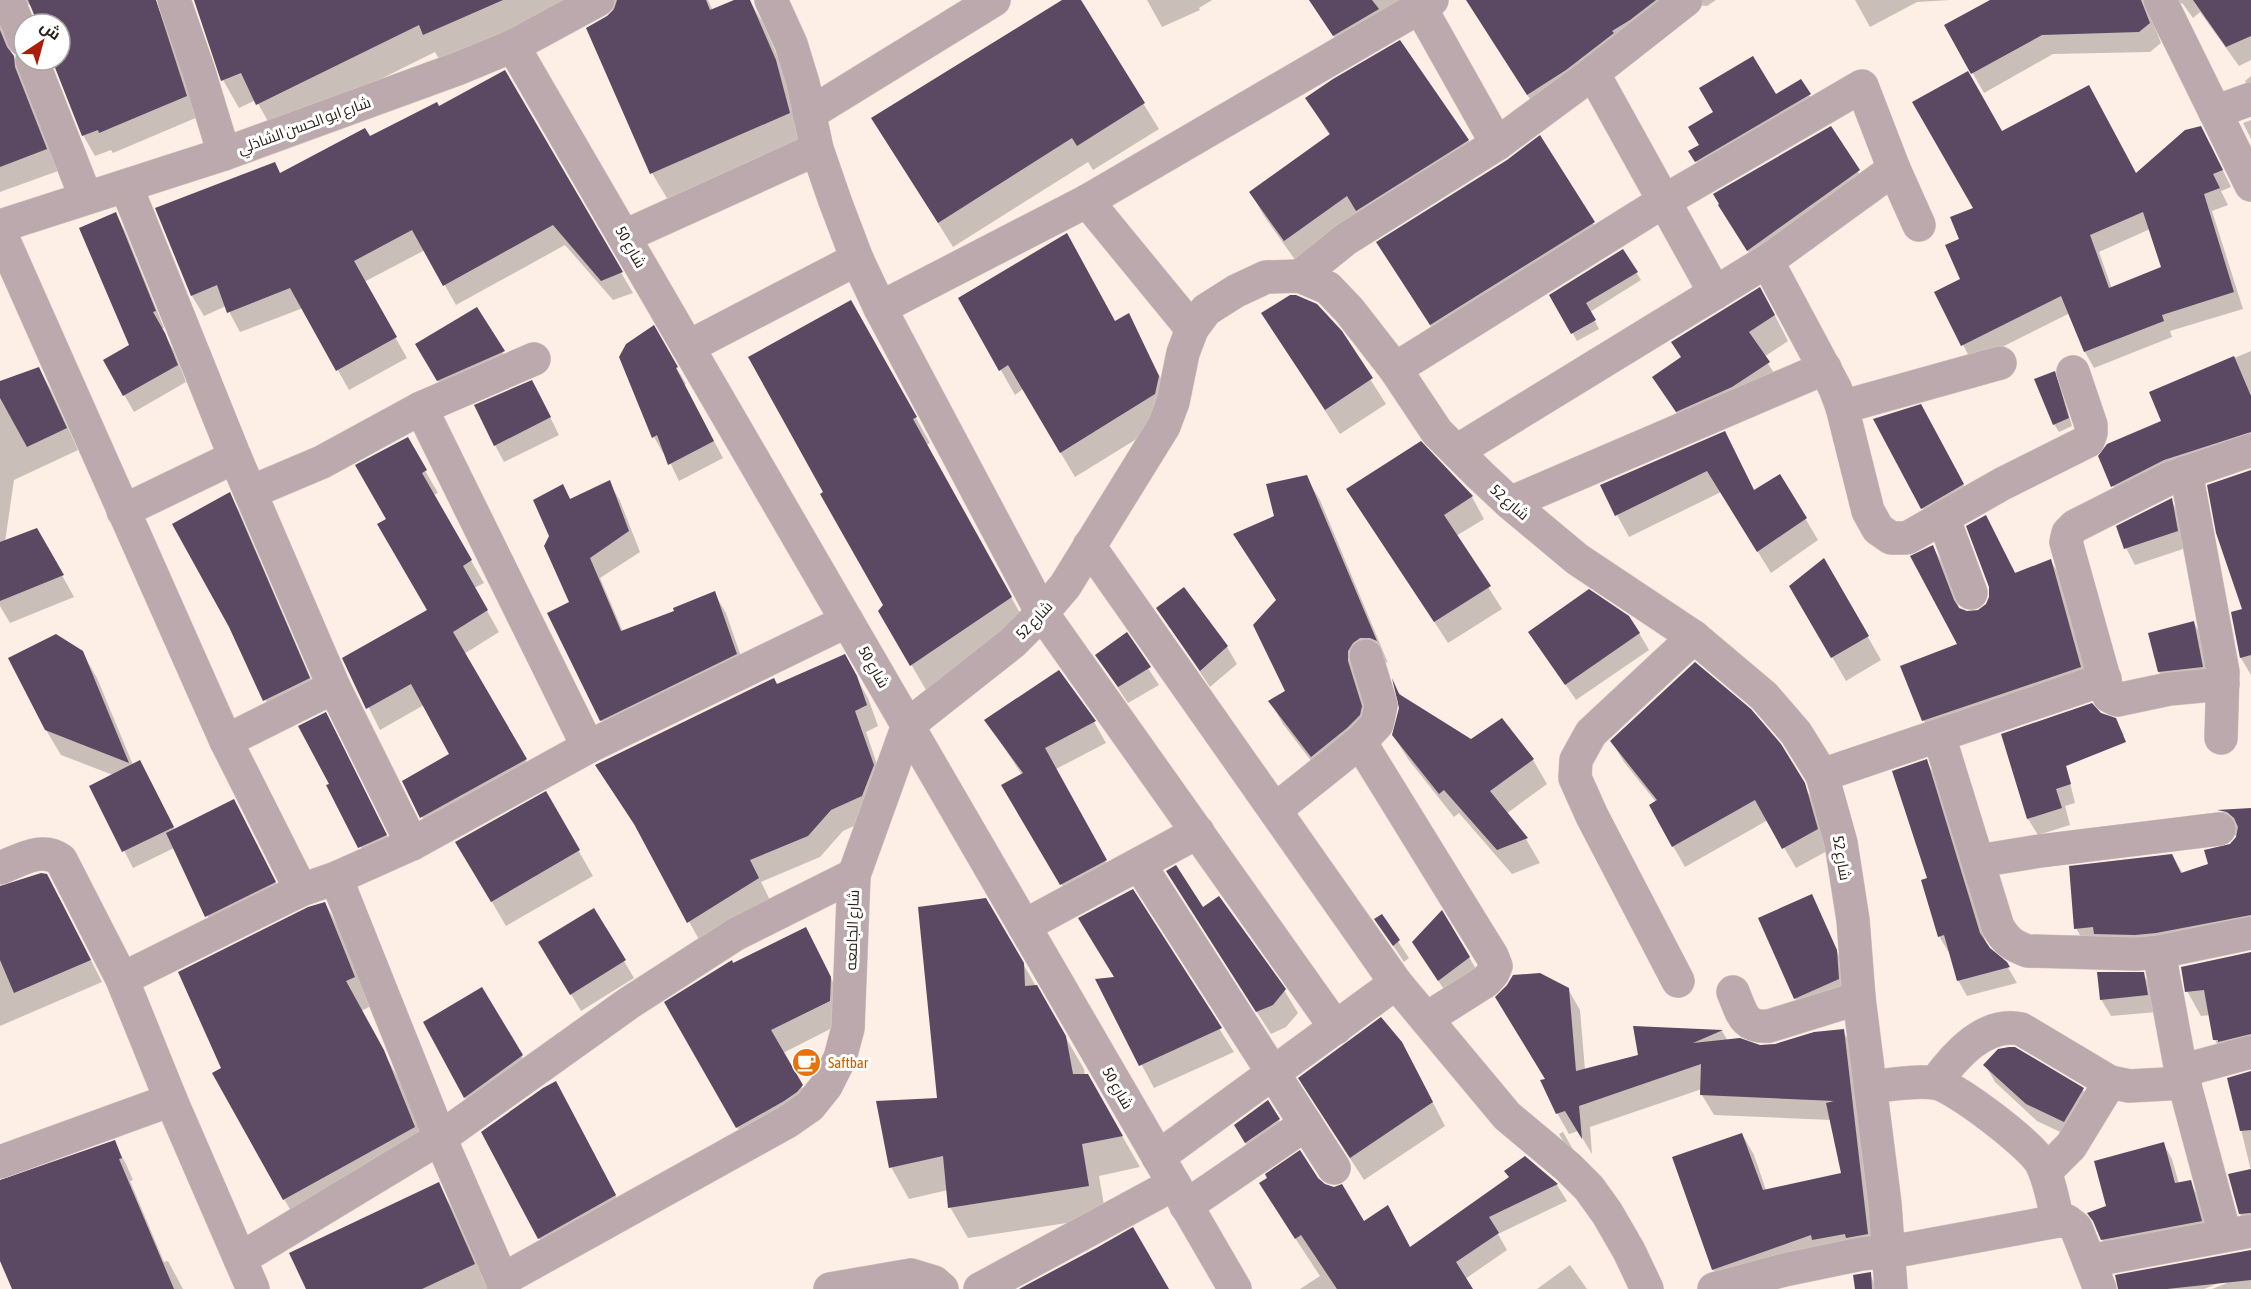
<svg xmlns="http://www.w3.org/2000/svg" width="2251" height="1289" font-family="'Asap Condensed',Cairo,sans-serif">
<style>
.shadow{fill:#0003;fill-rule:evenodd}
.building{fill:#5b4963;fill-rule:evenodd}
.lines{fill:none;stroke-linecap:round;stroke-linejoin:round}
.street-casing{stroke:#d7cac1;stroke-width:34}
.street{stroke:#bca9ad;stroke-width:33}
.labels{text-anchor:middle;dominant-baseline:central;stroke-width:6;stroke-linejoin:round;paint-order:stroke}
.street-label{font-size:15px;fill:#2c2017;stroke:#fff}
.food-label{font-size:15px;fill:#c56008;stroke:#fff;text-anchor:start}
</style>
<rect width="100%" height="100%" fill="#fdefe6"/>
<g class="shadow">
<path d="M0 0H154L167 24 198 117 113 153 111 150 95 156 83 135 53 60H60V24H39L32 6 23 2 1 20 2 30 13 56 26 78 58 171 0 192Z"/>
<path d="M195 0H708L713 11 737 0H749L763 23 791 89 805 141 668 200 652 173 608 18 619 8 441 62 435 52 274 132 256 100 239 108 223 80Z"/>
<path d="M1064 0H1079L1159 129 1093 170 1088 162 953 247 873 119Z"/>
<path d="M1147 0H1212L1199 8 1200 10 1162 27Z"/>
<path d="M1309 0H1399L1407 14 1346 54Z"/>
<path d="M1467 0H1716L1707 6 1697 5 1542 118Z"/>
<path d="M1855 0H1950L1917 2 1870 27Z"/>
<path d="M1993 0H2251V60L2239 66 2200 12 2193 18 2183 4 2174 1 2152 20 2161 43 2150 52 2053 54 1984 93 1946 26Z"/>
<path d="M504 72 633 293 613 300 565 245 456 305 425 250 364 282 407 358 349 390 303 308 240 332 226 306 204 316 192 296 281 175 438 108Z"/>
<path d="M2251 76V92L2245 81Z"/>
<path d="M1809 95 1819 112 1706 177 1690 151 1775 96Z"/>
<path d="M1307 99 1468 140 1481 163 1298 264 1264 216 1251 193 1330 136Z"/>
<path d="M2251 120V139L2243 123Z"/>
<path d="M1831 128 1873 196 1763 275 1720 206Z"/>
<path d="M2001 133 2136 175 2210 144 2231 187 2221 191 2228 205 2212 211 2243 309 2170 331 2172 337 2094 368 2085 352 2070 313 1972 362 1936 293 1962 280 1961 240 1975 208ZM2150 229 2163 268 2112 289 2099 252Z"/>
<path d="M116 214 125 231 164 328 161 329 174 351 186 382 134 412 105 361 131 346Z"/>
<path d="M1593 223 1608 248 1445 349 1393 267Z"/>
<path d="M1623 251 1641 280 1590 312 1599 329 1577 341 1551 295Z"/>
<path d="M960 298 1115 323 1128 315 1173 402 1169 419 1075 477 1023 389 1015 395Z"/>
<path d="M476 309 513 369 448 397 427 362Z"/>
<path d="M1263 314 1340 332 1386 404 1340 434Z"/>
<path d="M1774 314 1788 341 1764 357 1783 388 1691 436 1654 377 1682 358 1673 343Z"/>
<path d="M865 327 930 443 926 445 1025 622 926 690 880 611 885 606 825 492Z"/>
<path d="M653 328 686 384 684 385 723 458 679 481 665 452 663 453 654 437Z"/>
<path d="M2251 351V454L2124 506 2113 486 2163 422 2151 393Z"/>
<path d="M39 369 51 390 78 450 14 480 5 542 37 530 74 597 10 623 0 606V383Z"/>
<path d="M2054 373 2059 381 2072 426 2059 432 2054 424Z"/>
<path d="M541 399 559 435 504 462 495 445Z"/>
<path d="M1930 423 1972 501 1932 525 1922 508Z"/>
<path d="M1724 433 1755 492 1805 518 1818 540 1771 573 1721 492 1629 537 1617 515Z"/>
<path d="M407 439 438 493 433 495 484 583 474 588 499 632 464 654 538 781 434 839 403 781 451 755 424 705 380 730 344 658 429 610 388 520Z"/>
<path d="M1420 443 1472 497 1484 519 1456 536 1502 609 1448 643 1348 489Z"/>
<path d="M2251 470V675L2241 658Z"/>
<path d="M1306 477 1320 500 1388 663 1384 661 1374 730 1325 779 1283 724 1270 701 1287 692 1277 601 1275 517Z"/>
<path d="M609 482 620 501 640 552 600 578 623 632 676 612 714 593 726 613 747 674 612 740 601 720 571 602 551 536 563 486 571 501Z"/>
<path d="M229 494 239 511 318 695 274 717 230 627Z"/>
<path d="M2171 500 2181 517 2186 548 2135 565 2126 548Z"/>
<path d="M1986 517 2016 574 2051 561 2062 580 2092 687 1935 740 1924 721 1902 666 1959 645 1933 547 1944 566 1960 610 1967 613 1979 612 1987 605 1991 597Z"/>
<path d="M1824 560 1881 660 1846 681 1791 586Z"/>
<path d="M1158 609 1227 647 1237 664 1210 687Z"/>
<path d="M2194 623 2203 639 2212 684 2169 688 2159 672Z"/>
<path d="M1530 632 1639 633 1649 650 1576 700Z"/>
<path d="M1126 634 1159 685 1128 703 1097 656Z"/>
<path d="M82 652 97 678 133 765 149 779 175 830 243 818 284 899 216 933 174 848 133 868 91 786 113 775 61 755 46 730Z"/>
<path d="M844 656 868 698 878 726 866 732 885 788 874 817 843 831 820 857 761 882 770 900 701 943 638 830 597 765Z"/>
<path d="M1396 688 1402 697 1471 741 1502 720 1533 760 1547 784 1506 814 1526 839 1540 863 1512 874 1459 813 1454 817 1408 759 1393 735 1401 708Z"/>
<path d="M2092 705 2100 714 2115 719 2124 735 2063 754 2075 803 2065 806 2070 825 2038 835 2028 819 2003 735Z"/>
<path d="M986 720 1094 722 1106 743 1056 769 1117 882 1074 905 1003 786 1022 775Z"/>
<path d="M335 731 395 852 369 864 331 785Z"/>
<path d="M1612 742 1803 784 1816 805 1829 850 1796 868 1768 820 1685 867 1673 846 1656 802 1624 762Z"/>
<path d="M1926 761 1935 776 1987 946 2006 964 2017 983 1967 996 1958 980 1950 951H1948L1939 936 1929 879Z"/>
<path d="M546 794 593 876 506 926 457 842Z"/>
<path d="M2251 809V941L2090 953 2076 928 2172 855 2183 874 2210 865 2238 836 2233 835 2220 812Z"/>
<path d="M0 888 59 897 102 982 0 1026Z"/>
<path d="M1132 891 1234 1052 1154 1088 1097 981 1116 979Z"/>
<path d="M1181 894 1203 909 1284 990 1298 1013 1286 1027 1271 1034Z"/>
<path d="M1811 896 1845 969 1848 996 1805 1015 1795 998Z"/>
<path d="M986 900 1084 1069 1085 1075H1087L1140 1167 1099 1176 1106 1217 968 1238 950 1207 948 1190 909 1199 891 1167 939 1100Z"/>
<path d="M325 903 341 932 371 1006 361 1011 399 1080 431 1156 301 1228 284 1199 223 1068Z"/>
<path d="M594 910 634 978 581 1011 550 959Z"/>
<path d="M1381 916 1409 958 1404 962 1376 920Z"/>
<path d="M805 929 843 1001 842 1023 783 1053 814 1109 750 1149 666 1003 733 965Z"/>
<path d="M2251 954V1061L2229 1065 2215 1040 2210 1015 2201 1016 2187 991Z"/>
<path d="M1469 957 1479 974 1449 997 1424 959Z"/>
<path d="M2143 974 2153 991 2157 1012 2111 1016 2101 999Z"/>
<path d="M481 989 532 1073 474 1114 425 1022Z"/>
<path d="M1568 989 1580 1010 1585 1070 1640 1056 1634 1027 1722 1031 1728 1041 1760 1046 1775 1045 1843 1031 1855 1051 1879 1255 1725 1289 1713 1269 1742 1134 1754 1155 1766 1190 1843 1174 1831 1120 1714 1115 1702 1095V1089L1590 1127 1592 1154 1578 1131 1569 1134 1557 1113 1547 1080Z"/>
<path d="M1985 1065 2083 1090 2093 1106 2073 1138 2037 1121 1995 1082Z"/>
<path d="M1414 1066 1445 1126 1364 1180 1313 1101Z"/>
<path d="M2251 1073V1232L2240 1214 2251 1171 2229 1079Z"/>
<path d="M570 1108 629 1221 553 1263 539 1238Z"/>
<path d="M1279 1120 1289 1136 1256 1159 1245 1142Z"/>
<path d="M1563 1132 1578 1158 1569 1151 1559 1134Z"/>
<path d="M114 1142 126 1164 133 1180 130 1181 164 1262 168 1261 183 1289H13L0 1247V1182Z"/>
<path d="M2163 1143 2172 1159 2179 1184 2190 1182 2199 1198 2210 1237 2111 1255 2102 1239 2108 1207Z"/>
<path d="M1525 1158 1557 1185 1567 1201 1498 1234 1507 1250 1465 1279 1471 1289H1300L1320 1276 1270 1200 1317 1179 1364 1223 1410 1248 1510 1178Z"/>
<path d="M438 1184 452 1208 488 1289H308Z"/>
<path d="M2251 1252V1289H2212L2227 1283 2226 1280 2204 1289H2119Z"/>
<path d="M1570 1265 1587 1289H1537Z"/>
<path d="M1870 1273 1876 1289H1857Z"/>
</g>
<g class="building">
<path d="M28 0H156L187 96 99 133 98 130 82 136 52 60H60V24H38Z"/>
<path d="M194 0H503L423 35 419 25 256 105 241 73 221 81Z"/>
<path d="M617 0H706L710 10 734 0H750L776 60 790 113 650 174 586 28 607 16 614 9Z"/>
<path d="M1062 0H1081L1145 103 1077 146 1072 138 938 223 871 118Z"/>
<path d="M1309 0H1372L1379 9 1333 36Z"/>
<path d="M1466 0H1656L1630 20 1612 31 1614 33 1566 70 1527 95Z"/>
<path d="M1990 0H2141L2150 23 2139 32 2042 35 1971 74 1944 25Z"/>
<path d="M2193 0H2251V36L2226 47Z"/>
<path d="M0 30 7 47 14 56 15 67 47 149 0 167Z"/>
<path d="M1400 40 1469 140 1356 211 1347 196 1284 241 1249 192 1330 134 1305 98 1333 79Z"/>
<path d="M1753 56 1776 94 1801 79 1811 94 1695 162 1688 151 1699 145 1688 127 1713 112 1699 88Z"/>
<path d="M505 70 623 272 601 281 553 225 443 286 412 230 354 261 397 337 336 371 290 288 227 313 217 285 191 296 155 208 275 162 280 173 365 128 370 136 437 102 439 106Z"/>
<path d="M1968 71 2002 131 2089 85 2136 173 2185 130 2201 126 2223 170 2213 174 2220 188 2204 194 2234 292 2162 315 2164 321 2084 352 2061 296 1961 346 1934 292 1960 279 1945 245 1959 239 1950 217 1973 208 1912 102ZM2143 212 2161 267 2109 288 2090 235Z"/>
<path d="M1831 126 1860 170 1747 251 1718 205 1719 204 1713 194Z"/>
<path d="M1540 135 1595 222 1430 325 1376 242 1507 160Z"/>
<path d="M116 212 156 311 153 312 165 333 178 365 123 396 103 360 129 345 79 228Z"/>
<path d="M1067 233 1115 321 1129 313 1159 376 1155 394 1060 453 1008 365 999 371 958 298Z"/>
<path d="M1623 249 1638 272 1586 303 1596 320 1571 334 1549 295Z"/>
<path d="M1760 287 1775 315 1749 332 1770 362 1732 387 1676 412 1652 377 1681 357 1671 342Z"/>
<path d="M1290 295H1296L1317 304 1342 331 1373 378 1325 410 1261 313Z"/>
<path d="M851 300 917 417 913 419 1012 597 910 666 878 611 883 605 820 494 823 492 748 357Z"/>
<path d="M477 307 505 351 437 381 415 344Z"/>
<path d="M654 325 678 367 676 368 714 441 668 465 657 435 652 438 619 357 626 344Z"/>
<path d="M2234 356 2251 396V432L2164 460 2111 487 2098 456 2107 444 2161 421 2149 392Z"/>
<path d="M39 367 67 428 27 447 0 398V381Z"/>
<path d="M2055 371 2069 418 2053 425 2034 379Z"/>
<path d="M532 380 551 417 494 446 474 405Z"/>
<path d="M1921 404 1964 484 1921 509 1873 419Z"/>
<path d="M1725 431 1754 490 1780 474 1807 518 1757 552 1707 471 1615 516 1600 485Z"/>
<path d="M408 437 427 470 422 473 472 560 463 566 488 610 453 632 527 759 420 818 402 781 449 754 411 684 366 709 342 658 427 610 377 524 386 519 355 465Z"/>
<path d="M1421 441 1473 496 1444 515 1491 586 1434 622 1346 489Z"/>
<path d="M2251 470V655L2240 658 2231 612 2242 609 2216 533 2207 485Z"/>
<path d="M1307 475 1377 641 1370 638H1360L1353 643 1348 651V661L1362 706 1360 715 1347 728 1311 757 1268 701 1285 691 1253 625 1276 600 1233 534 1274 516 1266 484Z"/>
<path d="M610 480 629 531 590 558 621 631 674 611 673 608 715 591 737 654 600 721 547 613 569 602 544 546 549 536 533 500 563 484 570 499Z"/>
<path d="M230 492 310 678 263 701 229 627 172 524Z"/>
<path d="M2172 498 2178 531 2124 549 2116 526Z"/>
<path d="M1986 515 2015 573 2051 559 2081 667 1922 721 1900 666 1957 644 1910 556 1933 545 1954 600 1959 608 1967 611 1978 610 1986 604 1989 597V587L1966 526Z"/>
<path d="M37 528 64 575 0 601V542Z"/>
<path d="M1824 558 1869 636 1831 658 1789 586Z"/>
<path d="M1184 587 1228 646 1200 671 1156 608Z"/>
<path d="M1589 589 1629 616 1640 633 1565 685 1528 632Z"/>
<path d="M2194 621 2203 667 2158 672 2148 633Z"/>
<path d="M1127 632 1151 667 1118 687 1095 655Z"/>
<path d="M56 634 83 651 129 763 45 730 8 658Z"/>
<path d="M845 654 857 676 867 705 855 711 874 765 862 796 831 810 808 836 750 860 759 878 687 923 634 824 595 765 774 678 777 684Z"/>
<path d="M1695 662 1751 709 1781 744 1805 783 1818 829 1782 849 1755 800 1672 847 1649 805 1657 800 1610 741Z"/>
<path d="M1059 670 1096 721 1045 748 1107 860 1060 885 1001 785 1023 773 984 720Z"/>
<path d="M1392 678 1399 694 1471 739 1502 718 1534 759 1490 791 1528 838 1497 850 1444 790 1439 794 1392 735 1399 708Z"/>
<path d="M2092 703 2101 713 2116 718 2126 742 2066 766 2071 784 2056 789 2062 808 2027 819 2001 734Z"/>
<path d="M326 712 387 835 358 848 326 785 329 784 298 726Z"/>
<path d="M1927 759 1980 933 1990 948 2007 962 2010 967 1957 981 1944 935 1938 937 1921 880 1927 878 1892 771Z"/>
<path d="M140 760 174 827 122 852 89 786Z"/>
<path d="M546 791 580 850 491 902 455 842Z"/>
<path d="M234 799 276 882 205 917 166 833Z"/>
<path d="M2251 808V915L2156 933 2135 935 2094 934 2093 927 2074 929 2069 866 2172 854 2181 873 2208 864 2204 850 2230 844 2236 837 2238 827 2234 818 2227 812 2217 810Z"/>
<path d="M1176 865 1203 907 1219 896 1286 989 1273 1005 1256 1012 1166 871Z"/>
<path d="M41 873 47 874 91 960 14 993 0 960V886Z"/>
<path d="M1133 889 1222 1028 1139 1066 1095 979 1114 977 1078 918Z"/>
<path d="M1812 894 1837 950 1839 979 1794 999 1758 918Z"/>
<path d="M986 898 1024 963 1025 986 1037 985 1066 1036 1073 1074H1088L1123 1136 1082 1144 1089 1186 948 1208 943 1156 889 1168 876 1101 937 1098 918 907Z"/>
<path d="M325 902 355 977 346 981 384 1050 415 1127 283 1200 212 1073 221 1068 178 972 308 907Z"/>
<path d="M594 908 626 960 570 995 538 942Z"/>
<path d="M1442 910 1470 957 1438 981 1412 942Z"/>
<path d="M1382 914 1400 940 1393 946 1374 919Z"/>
<path d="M806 927 831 977 830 1001 771 1030 803 1085 797 1092 784 1101 736 1128 664 1002 732 960 733 963Z"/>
<path d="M2251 952V1034L2218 1042V1040H2213L2204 990 2185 992 2181 967Z"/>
<path d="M2097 972H2144L2148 995 2100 1000Z"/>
<path d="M1540 973 1569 988 1576 1071 1638 1055 1633 1026 1723 1030 1693 1043 1740 1038 1760 1045 1775 1044 1814 1032 1844 1029 1868 1234 1846 1238 1845 1234 1812 1240 1811 1235 1712 1270 1672 1157 1742 1133 1763 1190 1841 1173 1826 1103 1834 1101 1700 1095 1701 1064 1579 1106 1582 1139 1565 1111 1556 1114 1540 1080 1545 1079 1495 997 1507 985 1513 975Z"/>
<path d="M482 987 523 1055 464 1098 423 1022Z"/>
<path d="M1381 1017 1402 1042 1433 1102 1350 1158 1298 1078Z"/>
<path d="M2009 1047H2015L2084 1088 2064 1122 2026 1104 1983 1065 1998 1049Z"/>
<path d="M2251 1071V1130L2240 1131 2227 1078Z"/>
<path d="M556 1081 616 1195 538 1239 481 1132 543 1088Z"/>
<path d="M1268 1100 1280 1119 1245 1143 1234 1125Z"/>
<path d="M115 1140 122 1158 119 1159 174 1289H12L0 1261V1180Z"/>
<path d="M2164 1142 2175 1183 2191 1180 2202 1221 2101 1240 2093 1221 2087 1213 2106 1206 2094 1161Z"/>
<path d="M1300 1150 1318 1178 1325 1184 1334 1187 1342 1184 1364 1221 1388 1205 1410 1247 1509 1177 1504 1171 1525 1156 1558 1184 1489 1217 1499 1233 1456 1262 1473 1289H1337L1301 1235 1295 1239 1259 1183 1267 1178 1265 1174Z"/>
<path d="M2251 1169V1213L2239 1214 2228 1174Z"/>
<path d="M439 1182 475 1264 422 1289H306L289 1253Z"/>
<path d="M1133 1227 1169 1289H1019L1098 1247Z"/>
<path d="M2251 1250V1280L2167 1289H2118L2115 1275Z"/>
<path d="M1871 1272 1872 1289H1855L1853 1275Z"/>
</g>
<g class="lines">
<defs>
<g id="street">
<path d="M8 0 24 40"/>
<path d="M174 0 199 72 224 154"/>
<path d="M771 0 791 44 803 83 817 149 835 201 857 259 880 308 1042 613 1336 1028"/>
<path d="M1416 0 1497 144"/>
<path d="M1686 0 1593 73 1715 293"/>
<path d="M2160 0 2251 185"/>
<path d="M513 46 1235 1289"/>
<path d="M32 60 86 198"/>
<path d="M2215 112 2251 99"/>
<path d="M809 114 994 0"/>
<path d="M126 186 235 457 334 687 412 844"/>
<path d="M1087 201 1192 329"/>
<path d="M0 226 224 154 457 69 513 46 598 0"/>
<path d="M0 232 226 741 301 890"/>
<path d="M625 236 817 149"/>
<path d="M1767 261 1835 388 1842 407 1868 511 1878 529 1891 538H1907L2002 484 2088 441 2091 433V425L2073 372"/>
<path d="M1300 276 1346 239 1497 144 1593 73"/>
<path d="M880 308 1087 201 1432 0"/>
<path d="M688 347 857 259"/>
<path d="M1395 369 1664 201 1862 86 1894 169 1919 225"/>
<path d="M1842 407 2000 363"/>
<path d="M421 408 588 747"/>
<path d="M1457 451 1767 261 1894 169"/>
<path d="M2186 472 2223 672 2221 738"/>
<path d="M251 492 322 462 421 408 534 359"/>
<path d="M1510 503 1825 368"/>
<path d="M123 511 235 457"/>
<path d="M1943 517 1971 593"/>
<path d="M1089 546 1396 983 1507 1116 1568 1167 1589 1188 1607 1213 1629 1251 1647 1289"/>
<path d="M2223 684 2169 689 2117 700 2109 696 2066 542 2068 533 2075 526 2170 478 2251 450"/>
<path d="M1939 736 1998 927C2006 941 2013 946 2028 951L2136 954 2159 952 2251 933"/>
<path d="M226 741 334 687"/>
<path d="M1360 742 1492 956 1496 966 1493 973 1486 981 1426 1019"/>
<path d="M1822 775 2105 679"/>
<path d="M1275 810 1360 742 1377 724 1381 705 1366 656"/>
<path d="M1978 861 2040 851 2219 829"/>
<path d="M1139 864 1334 1168"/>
<path d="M0 868C21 860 42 846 61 860L122 979 171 1100 253 1289"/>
<path d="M336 878 440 1138 502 1280 504 1289"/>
<path d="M1024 926 1198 832"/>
<path d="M2159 952 2181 1071 2225 1235"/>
<path d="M122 979 301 890 336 878 412 844 588 747 847 621"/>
<path d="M1678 981 1592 816 1575 778 1576 760 1591 733 1694 637"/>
<path d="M1733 992C1742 1013 1743 1028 1769 1026L1859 998"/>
<path d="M2181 1071 2251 1052"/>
<path d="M1935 1083C1954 1057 1984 1021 2021 1029L2110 1082 2129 1086 2185 1083"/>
<path d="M1870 1087C1890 1085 1914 1080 1935 1083 1955 1086 2031 1145 2041 1163 2050 1180 2053 1202 2058 1221"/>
<path d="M1158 1157 1396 983"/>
<path d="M0 1162 171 1100"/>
<path d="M2045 1172 2071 1146 2110 1082"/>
<path d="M1186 1206 1306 1124"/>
<path d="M240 1259 440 1138 629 1003 736 934 854 875"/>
<path d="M2089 1261 2251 1231"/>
<path d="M502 1280 787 1122 810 1106 826 1086 840 1058 848 1028 854 875 908 725 1012 643 1042 613 1065 586 1164 426 1173 402 1183 353 1192 329 1206 310 1236 291 1266 277 1300 276 1328 288 1349 310 1395 369 1437 432 1480 475 1510 503 1577 559 1694 637 1764 696 1796 733 1822 775 1841 843 1853 920 1859 998 1885 1204 1891 1289"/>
<path d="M830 1289 911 1275 934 1282 942 1289"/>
<path d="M980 1289 1174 1184"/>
<path d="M1714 1289 1784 1270 1837 1259 1861 1254 1907 1249 2058 1221H2067L2076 1228 2100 1289"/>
</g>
</defs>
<use href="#street" class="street-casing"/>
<use href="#street" class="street"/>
</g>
<defs>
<symbol id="cafe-disc" viewBox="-11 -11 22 22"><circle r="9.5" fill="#e8710a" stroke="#fff"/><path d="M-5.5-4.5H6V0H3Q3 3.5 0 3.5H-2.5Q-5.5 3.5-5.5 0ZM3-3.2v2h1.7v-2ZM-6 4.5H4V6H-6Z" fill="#fff"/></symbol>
</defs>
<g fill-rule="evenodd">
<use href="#cafe-disc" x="790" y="1046" width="33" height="33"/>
</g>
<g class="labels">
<g class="street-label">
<text transform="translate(304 125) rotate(-20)">شارع ابو الحسن الشاذلي</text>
<text transform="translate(631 247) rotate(60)">شارع 50</text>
<text transform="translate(1510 502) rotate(41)">شارع 52</text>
<text transform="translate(1034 620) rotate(-47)">شارع 52</text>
<text transform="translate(874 667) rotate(60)">شارع 50</text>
<text transform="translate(1842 858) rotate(80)">شارع 52</text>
<text transform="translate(852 930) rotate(-88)">شارع الجامعه</text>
<text transform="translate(1118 1088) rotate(60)">شارع 50</text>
</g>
<g class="food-label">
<text x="828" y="1062">Saftbar</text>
</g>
</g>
<g transform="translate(42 42) rotate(36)"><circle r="28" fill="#ffffff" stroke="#aba6a2" stroke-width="1.5"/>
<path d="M0-4.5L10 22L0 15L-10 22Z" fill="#ac1c08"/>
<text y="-9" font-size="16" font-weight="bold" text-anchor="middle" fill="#2c2017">ش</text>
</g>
</svg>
